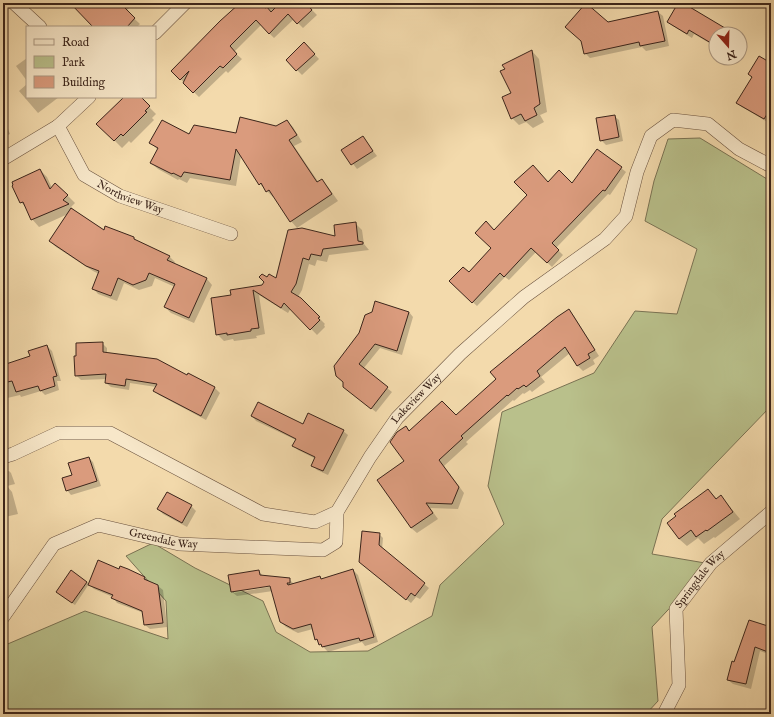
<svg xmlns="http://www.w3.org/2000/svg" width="774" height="717" font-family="'IM FELL English',serif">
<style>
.green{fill:#b9c08b;stroke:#7a7253}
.shadow{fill:#0003;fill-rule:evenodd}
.building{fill:#da9b7d;stroke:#3c251b}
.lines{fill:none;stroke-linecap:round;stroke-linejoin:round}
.minor-casing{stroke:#6a523f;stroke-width:14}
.minor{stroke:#f7e7c9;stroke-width:13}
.labels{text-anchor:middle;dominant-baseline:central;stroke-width:3;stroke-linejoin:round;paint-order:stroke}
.street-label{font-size:11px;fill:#3c251b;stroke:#f7e7c9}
</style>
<rect width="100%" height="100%" fill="#f3daac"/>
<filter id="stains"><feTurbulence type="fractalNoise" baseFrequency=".005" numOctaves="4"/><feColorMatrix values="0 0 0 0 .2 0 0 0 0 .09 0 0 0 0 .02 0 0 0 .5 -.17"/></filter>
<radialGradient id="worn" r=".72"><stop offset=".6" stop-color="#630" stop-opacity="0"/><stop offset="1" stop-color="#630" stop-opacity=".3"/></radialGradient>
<path class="green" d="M700 138 767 179 771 173V406L662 519 652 554 711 564 652 627 658 701 646 714H3V646L85 611 168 639 166 601 126 556 153 543 195 568 263 601 276 632 310 652 368 651 432 616 440 585 504 524 488 486 502 412 594 373 635 311 677 314 697 249 645 221 654 181 668 139Z"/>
<g class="shadow">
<path d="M71 3H134L126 11 140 24 137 27H94Z"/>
<path d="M241 3H311L308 6 317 15 303 28 294 19 274 38 261 25 234 52 242 59 228 73 226 71 199 97 172 71Z"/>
<path d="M680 3H681L732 34H716V47L694 34 692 38 673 26 668 22Z"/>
<path d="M658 12 663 16 669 46 646 51 642 47 590 58 585 53 608 23Z"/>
<path d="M304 43 319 59 302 75 287 60Z"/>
<path d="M532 51 539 59 547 112 540 115 544 122 533 128 526 122 519 125 512 118V93Z"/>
<path d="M27 58V81L16 66Z"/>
<path d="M771 65V120L769 123 742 107 737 103 752 78 749 74Z"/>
<path d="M27 84V97H59L38 113 19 91Z"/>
<path d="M125 97H139L156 114 152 118 154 120 131 143 129 141 122 148 98 124Z"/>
<path d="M614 116 619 120 623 141 606 145 601 140Z"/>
<path d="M3 117 10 134 3 137Z"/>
<path d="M287 121 293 127 302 142 294 146 319 183 322 180 328 187 338 201 297 228 291 221 275 197H273L260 184 241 156 236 186 190 178 187 183 179 179 178 180 158 169 151 163 158 150 151 143 189 136 237 134 276 127Z"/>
<path d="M363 138 377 156 357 169 343 151Z"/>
<path d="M621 168 626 172 610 195 608 194 556 248 563 255 552 267 536 252 509 280 505 277 477 306 450 281 469 274 492 248 495 231 548 183 572 184Z"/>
<path d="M40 170 47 177 52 188 67 195 75 203 71 207 76 212 104 231 134 238 137 241 169 256 175 262 174 264 207 279 212 285 194 323 171 313 165 307 175 287 155 278 152 286 139 290 124 283 117 301 98 294 93 288 99 274 93 271 56 247 50 241 68 214 39 227 32 219 28 210 21 202Z"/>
<path d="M356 224 362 230 364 244 369 250 329 255 327 262 317 260 315 266 309 264 302 290 298 297 325 324 324 325 325 327 317 335 291 308 288 313 259 295 265 334 256 336 257 338 234 341 233 339 224 341 217 334 232 296 262 286 268 278 276 280 289 230 336 237Z"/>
<path d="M569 310 574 316 599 356 593 360 595 364 583 371 578 366 570 353 541 377 545 382 532 392 530 390 524 394 523 393 514 401 513 400 466 442 468 444 444 466 464 493 458 509 430 508 438 519 417 533 411 528 378 480 405 462 406 427 410 431 456 417Z"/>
<path d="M409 312 413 317 402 355 380 348 363 369 392 392 376 412 349 391 344 382 337 375Z"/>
<path d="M102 343 107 348V353L187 376 188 375 215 388 220 393 206 420 159 395 154 391 156 387 130 383 129 390 111 387 106 383 107 379 81 380 76 375Z"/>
<path d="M47 346 52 351 61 381H57L59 390 45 395 41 391 21 397 20 395 3 399V361L4 365 31 357Z"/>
<path d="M252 416 343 431 348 435 328 475 317 470 313 465 316 459 298 450 294 446 296 440 256 421Z"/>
<path d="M89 458 93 462 101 486 71 495 67 490 73 475Z"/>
<path d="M9 471 11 473 15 484 7 486 12 492 18 514 5 517 7 523 3 524V488H4L3 473Z"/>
<path d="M708 490 717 499 721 496 740 519 715 538 714 537 704 544 698 538 687 546 679 539Z"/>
<path d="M191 506 196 511 187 527 163 514 158 509Z"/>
<path d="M379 534 383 538 382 550 429 588 420 599 416 597 411 603 365 566Z"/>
<path d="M120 570 145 578 149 582 158 586 163 590 167 627 150 629 145 625 144 613 117 603 113 597 94 589 89 584 75 605 59 594 87 582 89 585Z"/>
<path d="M353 570 358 575 378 642 365 646 362 642 328 652 316 639 313 629 298 633 286 627 281 622 273 591 237 596 232 592 259 571 263 576 289 579 294 584 320 578 322 579ZM275 584V586L234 593V591Z"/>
<path d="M771 628V655L760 651 751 689 733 684 728 680 735 663Z"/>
</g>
<g class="building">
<path d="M70 3H120L135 18 127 27H93Z"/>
<path d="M240 3H260L265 8 267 7 271 12 279 4 277 3H306L312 10 297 24 288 14 269 34 256 20 230 46 237 54 223 68 220 66 193 93 183 83 189 71 180 80 171 71 220 21Z"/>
<path d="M586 3 608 22 658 11 665 41 640 46 639 42 584 54 581 41 565 27Z"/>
<path d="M678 3H683L735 34H716V46L689 30 687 34 667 22Z"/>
<path d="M304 42 315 54 296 71 286 60Z"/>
<path d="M532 50 540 104 534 108 537 115 525 121 521 114 511 119 502 97 511 93 500 71 505 69 502 65Z"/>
<path d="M759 56 771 63V108L764 119 736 103 752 77 748 74Z"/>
<path d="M124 97H141L150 106 145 111 147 112 123 136 121 134 114 141 96 124Z"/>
<path d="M615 115 619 137 600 141 596 118Z"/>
<path d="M240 117 276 126 287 120 297 135 289 140 317 182 322 179 332 194 290 222 269 190 266 192 261 183 259 185 236 149 230 180 184 172 181 177 173 173 172 174 150 163 158 148 149 143 162 120 189 134 194 125 236 133Z"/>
<path d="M363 136 373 151 351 165 341 150Z"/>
<path d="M597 149 622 167 605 191 603 190 552 243 559 250 547 263 531 248 504 277 500 273 472 303 449 281 463 267 469 272 491 248 475 233 486 221 494 230 527 195 514 182 533 165 548 182 559 170 572 183Z"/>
<path d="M40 169 50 189 55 183 68 195 63 200 69 204 31 220 23 202 20 203 12 186 13 185 12 182Z"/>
<path d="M71 208 104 230 105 226 134 237V239L170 256 167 260 207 278 189 318 164 307 175 284 149 273 146 280 133 285 118 278 111 296 92 289 99 271 86 266 49 241Z"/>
<path d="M356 222 358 241 363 242V244L323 249 321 256 311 254 309 260 303 258 296 284 291 292 301 298 320 317 318 318 320 320 310 330 284 303 281 308 253 290 259 328 251 329V331L227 335V333L216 335 211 298 231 295 230 290 262 285 264 282 259 277 262 274 267 277 269 274 276 278 288 230 302 228 335 236 334 225Z"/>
<path d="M375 301 409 312 397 351 375 344 359 364 388 387 371 409 343 387V382L336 376 334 366 359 333 365 315 372 312Z"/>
<path d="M569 309 595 350 588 354 590 358 577 366 565 347 537 371 540 376 526 387 524 385 518 389 517 388 508 396 507 395 461 436 463 438 439 460 459 487 452 504 426 503 433 513 411 528 377 480 404 461 390 442 397 432 406 426 409 431 442 401 456 415 496 379 490 372 557 317Z"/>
<path d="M103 342V352L157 359 187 375 188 373 215 387 201 416 153 391 157 384 126 379 125 386 105 383 106 374 75 376 74 356H76V343Z"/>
<path d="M47 345 57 376 53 377 55 386 40 391 38 386 16 392 12 381 3 383V365L30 356 28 351Z"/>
<path d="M258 402 303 424 308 413 344 430 323 471 311 466 315 457 292 446 296 439 251 416Z"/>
<path d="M89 457 97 481 66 491 62 478 72 475 68 463Z"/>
<path d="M708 489 716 499 721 495 733 512 707 531 706 530 696 537 691 530 679 539 667 523 676 516 674 514Z"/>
<path d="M167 492 192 505 182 523 157 509Z"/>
<path d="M362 531 380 533 379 545 425 583 415 596 411 593 406 600 359 562Z"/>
<path d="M98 560 119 569 120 566 128 569 145 577 144 579 158 585 163 623 144 625 142 611 111 598 113 595 88 585Z"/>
<path d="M353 569 374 637 360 641 359 638 322 647 321 644 319 645 317 639 315 640 311 624 293 629 280 622 270 586 231 592 228 575 259 570 260 575 290 578V583H287L288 585 320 576 321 579Z"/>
<path d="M71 570 87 582 72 603 56 592Z"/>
<path d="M749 620 771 627V643L768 652 755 647 746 684 727 680 732 661 734 662Z"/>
</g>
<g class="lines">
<defs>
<g id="minor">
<path d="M14 3 40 27"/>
<path d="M155 33 185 3"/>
<path id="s1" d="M58 126 84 175 120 196 231 234"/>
<path d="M3 159 58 126 89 97"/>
<path id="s2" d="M3 457 13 454 58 433H110L263 514 315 522 337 512 370 457 397 418 460 354 524 297 605 239 626 216 637 172 651 136 673 120 708 124 739 149 771 166"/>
<path id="s3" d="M3 617 54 544 98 525 179 544 323 550 336 542 337 512"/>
<path id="s4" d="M664 714 679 685 676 609 711 563 771 512"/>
</g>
</defs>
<use href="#minor" class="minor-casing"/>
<use href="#minor" class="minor"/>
</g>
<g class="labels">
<g class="street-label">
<text stroke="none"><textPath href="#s1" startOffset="107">Northview Way</textPath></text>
<text stroke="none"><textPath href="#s2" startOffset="501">Lakeview Way</textPath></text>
<text stroke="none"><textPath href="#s3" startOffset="204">Greendale Way</textPath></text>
<text stroke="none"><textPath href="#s4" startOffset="147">Springdale Way</textPath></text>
</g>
</g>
<rect width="774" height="717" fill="none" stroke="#f3daac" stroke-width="16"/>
<rect x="4" y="4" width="766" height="709" fill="none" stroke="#3c251b" stroke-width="2"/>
<rect x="8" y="8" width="758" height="701" fill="none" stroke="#3c251b"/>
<rect x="26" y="26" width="130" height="72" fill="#f7e7c9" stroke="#ac9983"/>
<rect x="34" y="39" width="20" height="6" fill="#f7e7c9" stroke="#ac9983"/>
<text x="62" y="46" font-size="12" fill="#3c251b">Road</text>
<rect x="34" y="56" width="20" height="12" fill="#b9c08b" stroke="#ac9983"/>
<text x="62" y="66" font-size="12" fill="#3c251b">Park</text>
<rect x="34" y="76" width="20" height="12" fill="#da9b7d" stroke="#ac9983"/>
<text x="62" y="86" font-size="12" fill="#3c251b">Building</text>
<g transform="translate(728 46) rotate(160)"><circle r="19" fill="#f7e7c9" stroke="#ac9983"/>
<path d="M0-3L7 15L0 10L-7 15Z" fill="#8f2418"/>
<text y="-6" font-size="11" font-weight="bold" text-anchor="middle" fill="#3c251b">N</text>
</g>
<rect width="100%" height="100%" filter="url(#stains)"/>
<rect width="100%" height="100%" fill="url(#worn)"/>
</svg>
